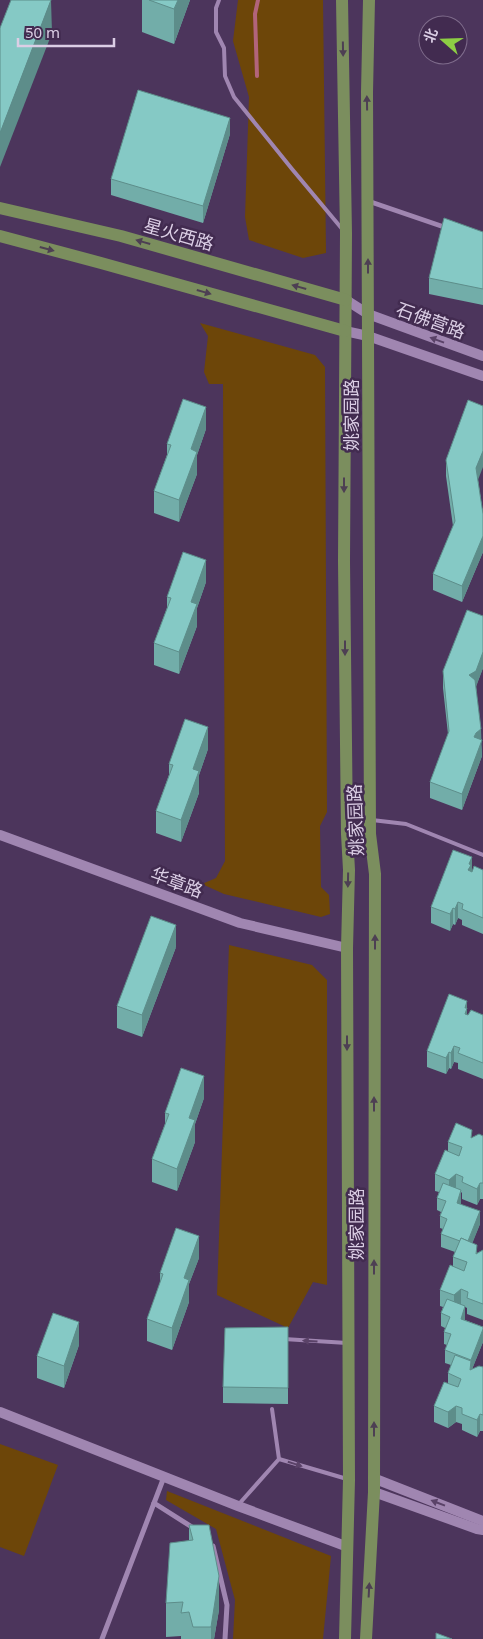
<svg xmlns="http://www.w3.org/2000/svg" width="483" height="1639" font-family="'Noto Sans','Noto Sans SC',sans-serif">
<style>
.green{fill:#6d4609}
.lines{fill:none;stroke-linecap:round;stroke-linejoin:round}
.stream{stroke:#b2647b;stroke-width:4}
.lane{stroke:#a086b1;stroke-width:4}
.street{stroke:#a086b1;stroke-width:5}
.secondary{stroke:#a086b1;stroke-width:10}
.primary{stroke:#7b8e5e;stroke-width:12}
.wall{fill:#72ada9}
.shaded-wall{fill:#5d8d8a}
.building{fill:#85c9c5;stroke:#5d8d8a}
.oneway{fill:#4d3f53}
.oneway2{fill:#5a4268}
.labels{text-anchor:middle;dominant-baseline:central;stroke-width:5;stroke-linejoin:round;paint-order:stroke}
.street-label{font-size:18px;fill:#dbcee5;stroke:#422b50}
</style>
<rect width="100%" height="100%" fill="#4c355c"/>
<g class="green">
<path d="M238 0H323L326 253 303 258 249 240 245 217 249 97 233 41Z"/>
<path d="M200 323 315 355 325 367 327 812 320 826 321 887 329 895 330 914 321 917 224 894 202 884 216 878 225 861 223 384H209L204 372 208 336Z"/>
<path d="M229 945 312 965 327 980V1285L313 1282 288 1328 217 1295Z"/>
<path d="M0 1444 58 1465 24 1556 0 1547Z"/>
<path d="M167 1491 331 1556 323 1639H233L235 1600 216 1529 166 1500Z"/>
</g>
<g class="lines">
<path class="stream" d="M257 76 255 14 258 0"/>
<g class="lane">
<path d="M219 0 216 8V32L224 48 225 76 234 97 292 169 343 230"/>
<path d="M372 820 406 824 483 855"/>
<path d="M284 1339 347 1343"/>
<path d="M272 1409 279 1459 347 1479"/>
<path d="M239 1504 279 1459"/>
</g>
<g class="street">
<path d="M368 201 447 228"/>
<path d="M154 1503 195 1529"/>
<path d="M213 1546 227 1605 225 1639"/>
<path d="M102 1639 164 1477"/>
</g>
<g class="secondary">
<path d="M346 300 368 314 483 356"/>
<path d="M345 331 368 336 483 376"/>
<path d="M0 835 240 923 347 948"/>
<path d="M0 1412 238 1506 348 1547"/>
<path d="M373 1478 483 1521"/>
<path d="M374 1492 477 1529 483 1530"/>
</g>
<g class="primary">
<path d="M342 0 346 233 344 561 347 834 349 870 347 948 349 1480 345 1639"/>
<path d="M0 208 121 236 346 300"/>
<path d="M0 236 101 263 345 331"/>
<path d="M366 1639 374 1492 375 874 370 834 367 92 369 0"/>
</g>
</g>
<g class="wall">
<path d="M142 0H190L174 44 142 32Z"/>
<path d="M230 134 203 223 111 195V179Z"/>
<path d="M483 232V305L429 294V278Z"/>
<path d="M206 429 197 455V474L179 522 154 513V491L167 455V444Z"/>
<path d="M446 460 478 480 483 514V552L462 602 433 590V574L453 526 446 476Z"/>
<path d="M206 582 197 608V626L179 674 154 665V643L167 608V597Z"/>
<path d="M483 668 476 686 482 756 462 810 430 798V782L448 734 443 688V671Z"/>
<path d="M208 749 199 775V793L181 842 156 833V811L169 775V764Z"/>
<path d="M483 870V934L462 925V920L458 918 455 925 453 924 450 931 431 923V907L472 871Z"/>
<path d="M176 947 142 1037 117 1028V1006Z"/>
<path d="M467 1015H483V1079L458 1069V1063L454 1062 451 1069 449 1068 446 1074 427 1067V1051Z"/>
<path d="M204 1098 195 1124V1142L177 1191 152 1182V1159L165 1124V1113Z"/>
<path d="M483 1136V1199H480L477 1205 462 1199V1193L461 1192V1204L480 1224 472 1243 477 1253 483 1250V1320L467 1314V1308L465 1307V1320L483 1327V1342L472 1369 483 1367V1431H480L477 1437 462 1430V1424L456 1422 448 1428 434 1422V1406L448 1383V1373L451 1365 445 1363V1350L447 1345 444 1344V1332L445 1328 441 1326V1313L443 1307 440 1306V1290L453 1267V1257L455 1252 441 1247V1234L443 1229 440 1228V1216L441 1212 437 1210V1198L439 1192 435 1191V1174L448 1152V1142Z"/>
<path d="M199 1258 189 1284V1302L172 1350 147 1341V1319L160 1284V1273Z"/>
<path d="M288 1327V1404L223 1403V1387Z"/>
<path d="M79 1345 64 1388 37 1378V1356Z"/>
<path d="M189 1525 219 1610 214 1639H181V1636L166 1637V1603L189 1541Z"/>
</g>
<g class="shaded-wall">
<path d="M51 0 52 33 0 167V133Z"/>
<path d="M178 0H190L174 44V9Z"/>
<path d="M230 118V134L203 223V206Z"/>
<path d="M206 407V429L197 455V474L179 522V500L191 449Z"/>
<path d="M483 451V467L476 485V468Z"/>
<path d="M483 536V552L462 602V586Z"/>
<path d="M206 560V582L197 608V626L179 674V652L191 602Z"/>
<path d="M483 652V668L476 687 469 675Z"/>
<path d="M208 727V749L199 775V793L181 842V820L193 769Z"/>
<path d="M481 729 482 756 462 810V794L474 737 476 733Z"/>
<path d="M472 857V874L468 886 469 864Z"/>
<path d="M458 902V918L455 925V909Z"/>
<path d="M453 908V924L450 931V914Z"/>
<path d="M176 925V947L142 1037V1015Z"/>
<path d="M467 1001V1017L465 1030V1008Z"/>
<path d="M454 1046V1062L451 1069V1053Z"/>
<path d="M449 1052V1068L446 1074V1058Z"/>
<path d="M204 1076V1098L195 1124V1142L177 1191V1169L189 1118Z"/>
<path d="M456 1174V1190L449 1196V1180Z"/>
<path d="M480 1183V1199L477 1205V1189Z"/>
<path d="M461 1190V1203L457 1215V1203Z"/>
<path d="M480 1211V1224L467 1257V1244Z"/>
<path d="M199 1236V1258L189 1284V1302L172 1350V1328L184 1278Z"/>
<path d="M461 1289V1305L454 1311V1295Z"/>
<path d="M465 1306V1319L461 1331V1319Z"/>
<path d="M79 1322V1345L64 1388V1366Z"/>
<path d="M483 1329V1342L471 1372 470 1370 471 1360Z"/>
<path d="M456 1406V1422L448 1428V1412Z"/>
<path d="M480 1414V1431L477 1437V1420Z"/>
<path d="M219 1576V1610L214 1639H211V1627Z"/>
</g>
<g class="building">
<path d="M11 0H51L0 133V28Z"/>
<path d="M149 0H178L174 9Z"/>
<path d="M138 90 230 118 203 206 111 179Z"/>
<path d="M444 218 483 232V289L429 278Z"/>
<path d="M183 399 206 407 191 449 197 452 179 500 154 491 171 445 167 444Z"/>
<path d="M468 400 483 406V451L476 468 483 514V536L462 586 433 574 455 521 446 460Z"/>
<path d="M183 552 206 560 191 602 197 604 179 652 154 643 171 598 167 597Z"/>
<path d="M467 610 483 616V652L476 671 469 675 475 680 481 729 476 733 474 737 482 740 462 794 430 782 449 731 443 671Z"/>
<path d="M185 719 208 727 193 769 199 771 181 820 156 811 173 765 169 764Z"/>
<path d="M453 850 472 857 469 864 471 865 468 870 472 872 474 866 483 870V918L462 909 463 904 458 902 455 909 453 908 450 914 431 907Z"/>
<path d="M151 916 176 925 142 1015 117 1006Z"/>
<path d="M449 994 467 1001 465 1008H467L465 1014 468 1015 471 1010 483 1015V1063L458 1053 460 1048 454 1046 451 1053 449 1052 446 1058 427 1051Z"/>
<path d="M181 1068 204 1076 189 1118 195 1120 177 1169 152 1159 169 1114 165 1113Z"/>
<path d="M456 1123 472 1130 471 1138 479 1134 483 1136V1183H480L477 1189 462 1182 463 1177 456 1174 449 1180 435 1174 445 1150 459 1156 462 1147 448 1142Z"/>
<path d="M443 1183 461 1190 457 1203 480 1211 468 1241 461 1238 460 1241 441 1234 447 1219 440 1216 446 1201 437 1198Z"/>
<path d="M176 1228 199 1236 184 1278 189 1280 172 1328 147 1319 163 1274 160 1273Z"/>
<path d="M461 1238 477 1245 476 1254 483 1250V1304L467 1298 468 1292 461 1289 454 1295 440 1290 450 1265 464 1271 467 1262 453 1257Z"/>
<path d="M447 1299 465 1306 461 1319 483 1327V1329L471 1360 445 1350 451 1334 444 1332 450 1317 441 1313Z"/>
<path d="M53 1313 79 1322 64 1366 37 1356Z"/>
<path d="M288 1327V1388L223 1387 225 1328Z"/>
<path d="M455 1355 471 1361 470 1370 479 1366 483 1367V1415L480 1414 477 1420 462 1414V1408L456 1406 448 1412 434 1406 444 1382 458 1387 461 1379 448 1373Z"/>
<path d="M189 1525H209L219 1576 211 1627H193L189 1612 181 1613 183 1602 166 1603 170 1543 193 1540Z"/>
<path d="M436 1633 452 1639H436Z"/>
</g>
<defs><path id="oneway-solid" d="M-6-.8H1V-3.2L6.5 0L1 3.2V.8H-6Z" transform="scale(1.25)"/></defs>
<g class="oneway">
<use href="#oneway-solid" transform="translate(343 49) rotate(89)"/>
<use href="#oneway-solid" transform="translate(367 103) rotate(-91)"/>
<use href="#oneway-solid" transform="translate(143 242) rotate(-164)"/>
<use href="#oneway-solid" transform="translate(47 249) rotate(15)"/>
<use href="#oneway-solid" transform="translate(368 266) rotate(-90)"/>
<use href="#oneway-solid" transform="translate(299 287) rotate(-164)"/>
<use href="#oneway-solid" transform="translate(204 292) rotate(16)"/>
<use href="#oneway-solid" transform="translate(344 485) rotate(90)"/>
<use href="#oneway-solid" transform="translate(345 648) rotate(90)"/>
<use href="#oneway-solid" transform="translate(348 880) rotate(91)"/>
<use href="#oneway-solid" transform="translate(375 942) rotate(-90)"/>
<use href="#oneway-solid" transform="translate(347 1043) rotate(90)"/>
<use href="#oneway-solid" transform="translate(374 1104) rotate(-90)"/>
<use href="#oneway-solid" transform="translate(374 1267) rotate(-90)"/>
<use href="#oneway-solid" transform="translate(374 1429) rotate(-90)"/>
<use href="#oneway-solid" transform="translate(369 1590) rotate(-87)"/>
</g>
<g class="oneway2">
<use href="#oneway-solid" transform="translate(437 340) rotate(-160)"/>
<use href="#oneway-solid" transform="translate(310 1341) rotate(-176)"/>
<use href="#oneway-solid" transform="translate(295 1464) rotate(17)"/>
<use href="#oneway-solid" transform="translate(438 1503) rotate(-159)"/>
</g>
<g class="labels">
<g class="street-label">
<text transform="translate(179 234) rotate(16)">星火西路</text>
<text transform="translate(431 320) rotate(20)">石佛营路</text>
<text transform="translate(351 415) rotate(-90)">姚家园路</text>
<text transform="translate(355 820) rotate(-92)">姚家园路</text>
<text transform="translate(177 882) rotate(20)">华章路</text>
<text transform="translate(356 1224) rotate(-90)">姚家园路</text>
</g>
</g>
<g transform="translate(443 40) rotate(290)"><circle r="24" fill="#422b50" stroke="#7f6c8c"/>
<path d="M0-4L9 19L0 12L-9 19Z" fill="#8dce44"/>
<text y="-8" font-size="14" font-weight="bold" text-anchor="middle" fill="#dbcee5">北</text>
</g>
<path d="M18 38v8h96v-8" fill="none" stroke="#dbcee5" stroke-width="2.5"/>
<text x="25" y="38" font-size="15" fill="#dbcee5" stroke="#422b50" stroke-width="4" paint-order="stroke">50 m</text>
</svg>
